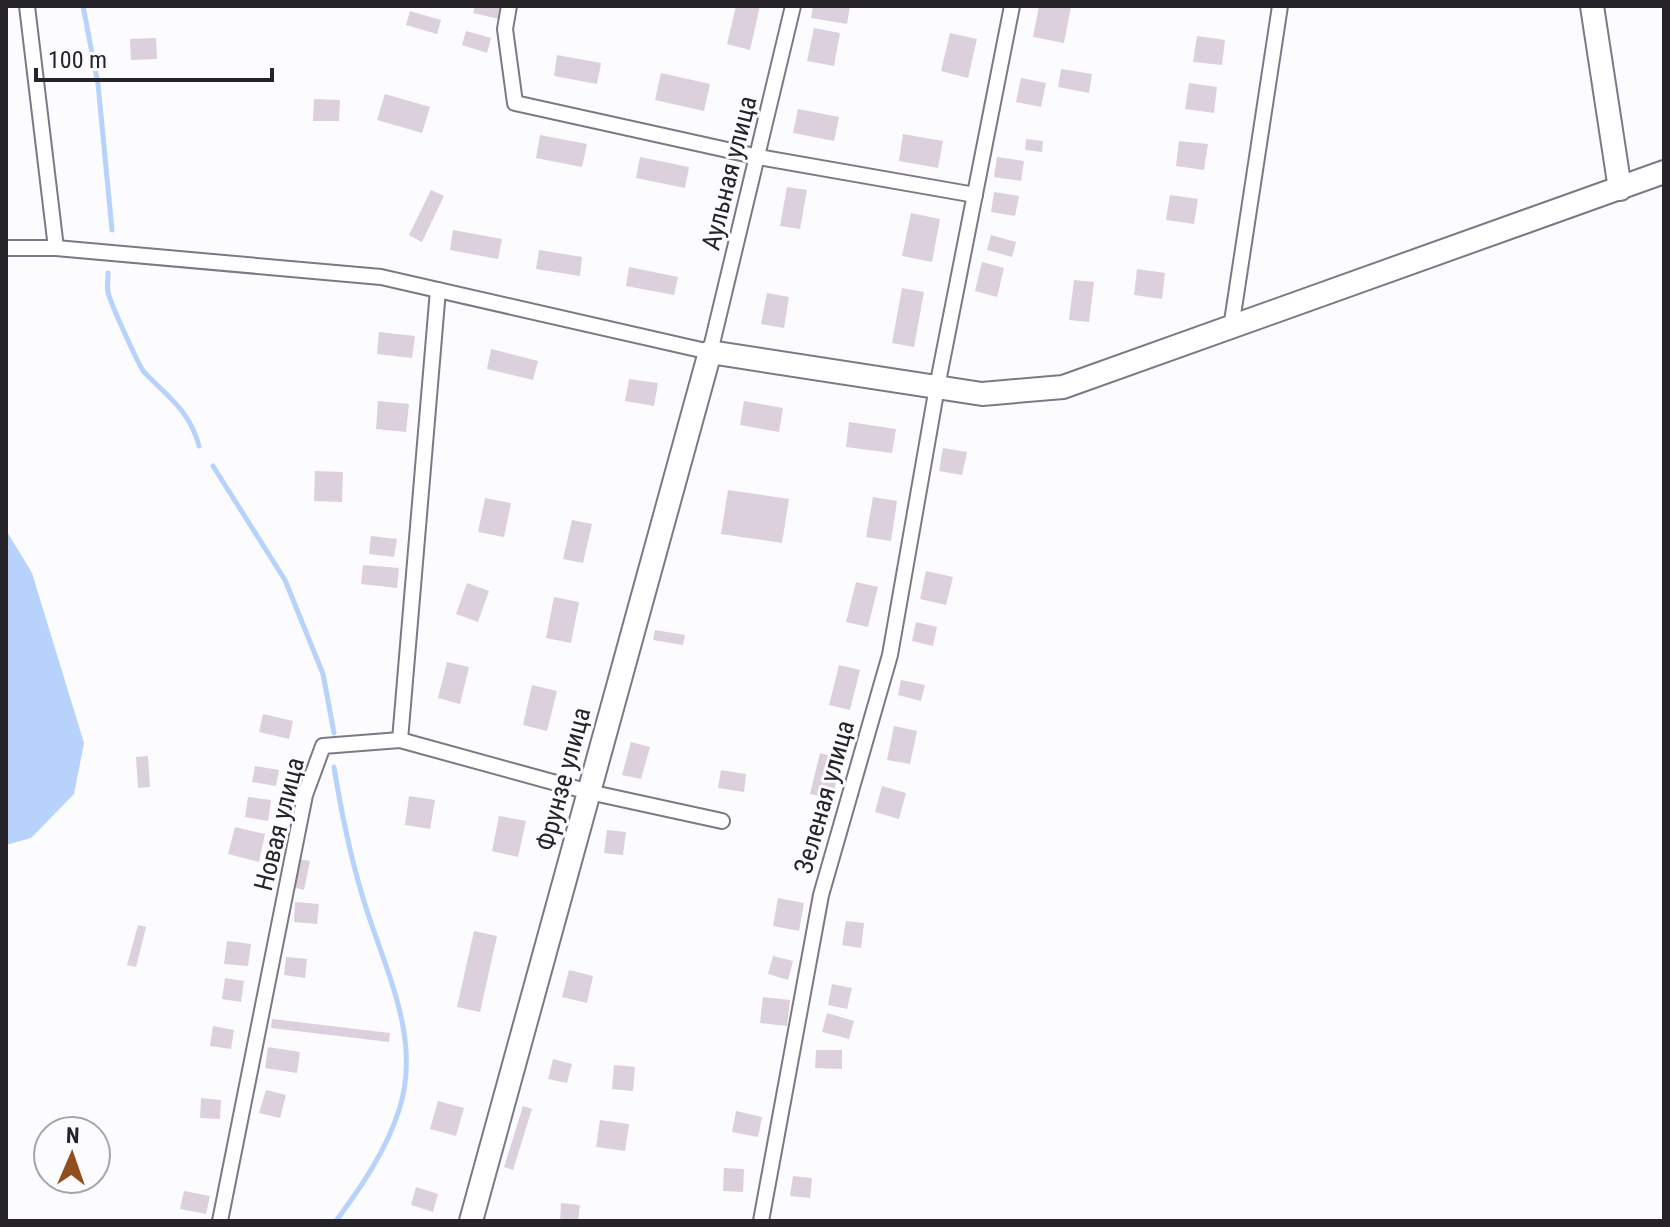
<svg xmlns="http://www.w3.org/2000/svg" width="1670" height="1227" font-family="'Roboto Condensed',sans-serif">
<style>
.water{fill:#b8d3fb}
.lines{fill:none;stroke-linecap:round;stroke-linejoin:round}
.stream{stroke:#b8d3fb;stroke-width:5}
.building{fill:#dcd0dd}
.street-casing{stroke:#7c7885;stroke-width:18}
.secondary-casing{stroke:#7c7885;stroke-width:26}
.street{stroke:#fff;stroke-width:14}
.secondary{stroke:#fff;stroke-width:22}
.labels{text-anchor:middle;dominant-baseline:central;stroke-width:6;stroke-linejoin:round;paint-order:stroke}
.street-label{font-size:26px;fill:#262429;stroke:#fcfbfe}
</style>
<rect width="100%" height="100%" fill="#fcfbfe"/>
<path class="water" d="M6 530 32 573 84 743 74 794 31 838 6 845Z"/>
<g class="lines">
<g class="stream">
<path d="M83 6 98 84 112 230"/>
<path d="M108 273C108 279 107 287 108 292 109 300 139 366 144 372 168 397 190 411 199 446"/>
<path d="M213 466 285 580 323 674 334 733"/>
<path d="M334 767C341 811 350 855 363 898 383 966 423 1037 399 1110 386 1151 361 1187 336 1221"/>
</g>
</g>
<g class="building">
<path d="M475 6H502L499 19 473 13Z"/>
<path d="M736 6H760L750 50 727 44Z"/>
<path d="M813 6H850L847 24 811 18Z"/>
<path d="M1039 6H1071L1064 43 1033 37Z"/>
<path d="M410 11 441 20 437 34 406 25Z"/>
<path d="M814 28 840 33 834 66 807 61Z"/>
<path d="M466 31 491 38 487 53 462 45Z"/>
<path d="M950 33 977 39 968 78 941 71Z"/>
<path d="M1197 36 1225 40 1222 65 1193 62Z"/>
<path d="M156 38 157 59 131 60 130 39Z"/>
<path d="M557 55 601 63 597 84 554 76Z"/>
<path d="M1061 69 1092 74 1089 93 1058 87Z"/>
<path d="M661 73 710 84 704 111 655 100Z"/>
<path d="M1021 78 1046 83 1041 107 1016 102Z"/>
<path d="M1189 83 1217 87 1214 113 1185 109Z"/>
<path d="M385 94 430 107 422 133 377 120Z"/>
<path d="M314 99 340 100 339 121H313Z"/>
<path d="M798 109 839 117 834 141 793 133Z"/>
<path d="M903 134 943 141 938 168 899 161Z"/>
<path d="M540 135 587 144 582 167 536 158Z"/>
<path d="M1026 139 1043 141 1042 152 1025 150Z"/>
<path d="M1179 141 1208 144 1204 170 1176 166Z"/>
<path d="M640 157 689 167 685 188 636 178Z"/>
<path d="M997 157 1024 161 1021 181 994 177Z"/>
<path d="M787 187 807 190 800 229 780 226Z"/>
<path d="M431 190 444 196 422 242 409 235Z"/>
<path d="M994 192 1019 196 1015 216 991 212Z"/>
<path d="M1170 195 1198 199 1194 224 1166 220Z"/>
<path d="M911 213 940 219 932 262 902 256Z"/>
<path d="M453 230 502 239 498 259 450 250Z"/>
<path d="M991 235 1016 242 1012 257 987 250Z"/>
<path d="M539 250 582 257 580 276 536 269Z"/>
<path d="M982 262 1004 268 997 297 975 291Z"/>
<path d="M629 267 678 277 674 295 626 286Z"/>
<path d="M1137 269 1165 273 1162 299 1134 295Z"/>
<path d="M1074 280 1094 282 1089 322 1069 320Z"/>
<path d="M902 288 924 292 914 347 892 343Z"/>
<path d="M767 293 789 297 784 328 761 324Z"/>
<path d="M379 332 415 336 412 358 377 354Z"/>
<path d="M491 349 538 361 533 380 487 369Z"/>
<path d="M629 379 658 383 654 406 625 401Z"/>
<path d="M378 401 409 404 406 432 376 429Z"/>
<path d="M744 401 783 408 779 432 740 425Z"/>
<path d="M849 422 896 429 892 453 846 447Z"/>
<path d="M943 448 967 452 962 475 939 471Z"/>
<path d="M315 471 343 472 342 502 314 501Z"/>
<path d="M728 490 789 499 782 543 721 534Z"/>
<path d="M873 497 897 501 891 541 866 537Z"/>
<path d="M485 498 511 503 504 537 478 532Z"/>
<path d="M572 520 592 524 583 563 563 559Z"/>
<path d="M371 536 397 539 394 557 369 554Z"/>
<path d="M363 565 399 568 397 588 361 584Z"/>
<path d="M926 571 953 577 946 605 920 599Z"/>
<path d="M856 582 878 587 868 627 846 622Z"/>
<path d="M467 583 489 591 478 622 456 614Z"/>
<path d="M554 597 579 602 571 643 546 638Z"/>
<path d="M916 622 937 627 933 646 912 641Z"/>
<path d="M655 630 685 635 683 645 653 640Z"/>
<path d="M447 662 469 667 460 704 438 698Z"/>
<path d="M839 665 860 670 850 710 829 705Z"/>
<path d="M901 680 925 685 921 701 898 695Z"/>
<path d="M532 685 557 691 547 731 523 725Z"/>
<path d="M263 714 293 721 289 739 259 732Z"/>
<path d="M894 726 917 731 910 764 887 760Z"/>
<path d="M631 742 650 747 641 779 622 775Z"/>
<path d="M820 753 842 759 832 799 810 794Z"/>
<path d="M148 756 150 787 138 788 136 757Z"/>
<path d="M255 766 279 770 276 786 252 782Z"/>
<path d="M721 770 746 774 744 792 718 788Z"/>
<path d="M882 786 906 793 899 819 875 812Z"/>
<path d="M409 796 435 800 430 829 405 825Z"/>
<path d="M248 797 271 800 268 821 245 817Z"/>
<path d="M499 816 526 821 518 857 492 851Z"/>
<path d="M235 827 265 834 259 862 228 854Z"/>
<path d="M607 830 626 832 623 855 604 853Z"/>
<path d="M298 859 310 861 304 890 293 887Z"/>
<path d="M778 898 804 903 799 931 773 926Z"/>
<path d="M295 902 319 904 317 924 294 922Z"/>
<path d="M846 921 864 923 861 948 842 945Z"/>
<path d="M138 925 146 927 136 967 127 965Z"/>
<path d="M474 931 497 936 480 1012 457 1007Z"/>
<path d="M227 941 251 944 248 966 224 964Z"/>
<path d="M773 956 793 961 788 980 768 974Z"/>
<path d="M286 957 307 959 305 978 284 975Z"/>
<path d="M569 970 593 976 587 1003 562 997Z"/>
<path d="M225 978 244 981 241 1002 222 999Z"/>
<path d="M832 984 852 988 847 1009 828 1005Z"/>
<path d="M763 997 790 1000 787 1026 760 1023Z"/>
<path d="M827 1013 854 1021 849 1039 822 1032Z"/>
<path d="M272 1019 390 1033 389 1042 271 1028Z"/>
<path d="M213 1026 234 1030 231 1049 210 1046Z"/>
<path d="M268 1047 300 1052 297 1073 265 1068Z"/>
<path d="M816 1050H842V1069L815 1068Z"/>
<path d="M553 1059 572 1064 567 1083 548 1079Z"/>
<path d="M614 1065 635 1067 633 1091 612 1089Z"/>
<path d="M266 1090 286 1095 280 1118 259 1113Z"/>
<path d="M201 1098 221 1100 220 1119 200 1118Z"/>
<path d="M438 1101 464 1108 456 1136 430 1129Z"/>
<path d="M523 1106 532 1109 513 1170 504 1167Z"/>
<path d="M736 1111 762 1117 758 1137 732 1132Z"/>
<path d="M600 1120 629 1124 625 1151 596 1147Z"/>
<path d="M724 1168 744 1169 743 1192 723 1191Z"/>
<path d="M793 1176 812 1178 810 1198 790 1196Z"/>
<path d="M416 1187 438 1194 433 1212 411 1205Z"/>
<path d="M184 1191 210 1196 206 1214 180 1209Z"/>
<path d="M561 1203 580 1205 578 1221H560Z"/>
</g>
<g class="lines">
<defs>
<g id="street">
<path d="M27 6 56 248"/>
<path d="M509 6 505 29 515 103 759 157 975 195"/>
<path d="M6 248H56L381 277 710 352 793 6"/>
<path d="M1231 328 1280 6"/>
<path d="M400 740 438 290"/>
<path d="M220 1221 305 795 323 746 400 740 589 792 722 821"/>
<path d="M761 1221 821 895 890 655 937 387 1012 6"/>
</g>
<g id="secondary">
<path d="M1592 6 1620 189"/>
<path d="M471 1221 710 352 982 394 1063 387 1664 172"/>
</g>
</defs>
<use href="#street" class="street-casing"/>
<use href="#secondary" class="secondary-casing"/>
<use href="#street" class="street"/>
<use href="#secondary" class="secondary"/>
</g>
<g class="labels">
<g class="street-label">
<text transform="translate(729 173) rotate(-76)">Аульная улица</text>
<text transform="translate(563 779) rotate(-75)">Фрунзе улица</text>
<text transform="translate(824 797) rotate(-74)">Зеленая улица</text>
<text transform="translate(279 824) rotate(-76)">Новая улица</text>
</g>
</g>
<rect width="1670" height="1227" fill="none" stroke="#262429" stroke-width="16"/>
<g transform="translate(72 1155) rotate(2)"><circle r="38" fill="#fcfbfe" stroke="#a6a5a9" stroke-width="2"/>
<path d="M0-6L14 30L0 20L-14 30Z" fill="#914f1d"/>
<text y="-12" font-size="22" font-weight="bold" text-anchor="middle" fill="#262429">N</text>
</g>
<path d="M36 68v12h236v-12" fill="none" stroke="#262429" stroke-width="4"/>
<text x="48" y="68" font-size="24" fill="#262429" stroke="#fcfbfe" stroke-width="6" paint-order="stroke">100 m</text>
</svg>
